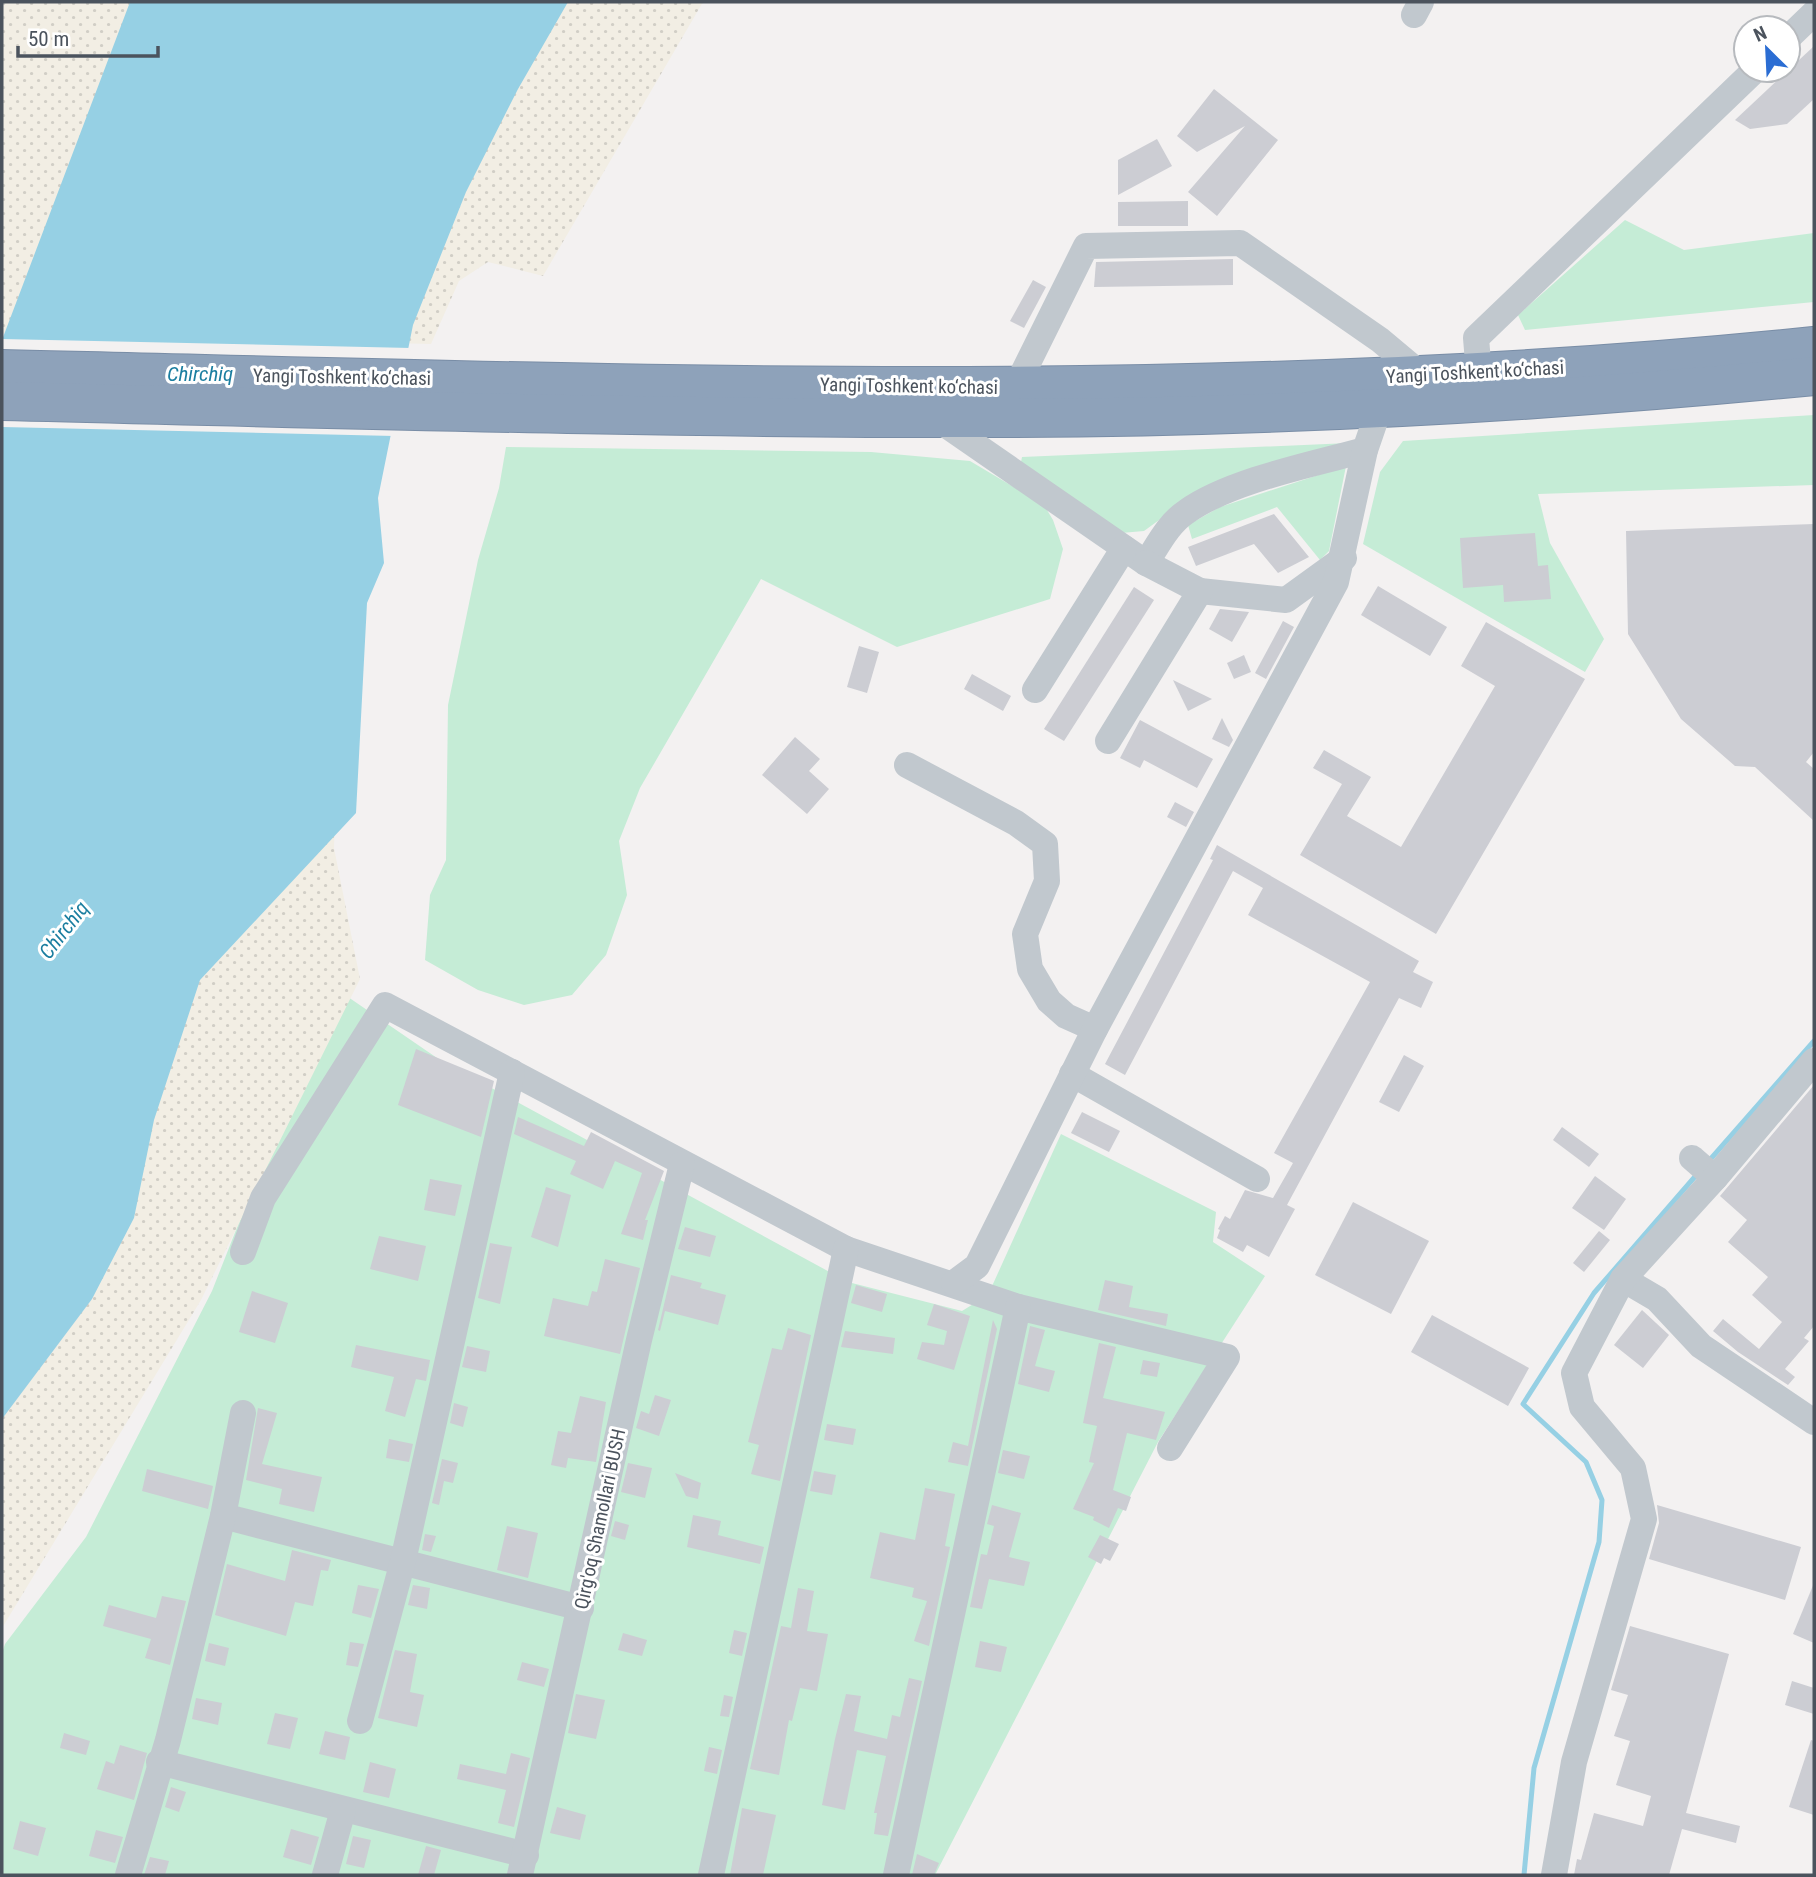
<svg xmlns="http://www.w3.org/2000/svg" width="1816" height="1877" font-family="'Roboto Condensed',sans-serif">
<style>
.green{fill:#c5ecd6}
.sand{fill:url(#sand-dots)}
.water{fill:#96d0e4}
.pier{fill:#f3f1f1}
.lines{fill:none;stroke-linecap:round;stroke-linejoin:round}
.stream{stroke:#96d0e4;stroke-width:5}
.building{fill:#cccdd3}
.highway-casing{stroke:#798da6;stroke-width:40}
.minor{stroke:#c1c8ce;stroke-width:26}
.highway{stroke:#8ea2ba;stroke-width:38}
.labels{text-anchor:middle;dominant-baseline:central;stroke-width:6;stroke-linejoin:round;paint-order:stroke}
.street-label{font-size:19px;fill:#4b535d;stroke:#fff}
.water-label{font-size:21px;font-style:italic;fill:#1b7ea0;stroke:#fff}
</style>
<defs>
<pattern id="sand-dots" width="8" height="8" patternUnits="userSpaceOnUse" patternTransform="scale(1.75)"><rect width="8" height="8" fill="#f2eee4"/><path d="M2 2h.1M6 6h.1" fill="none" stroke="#d1cec6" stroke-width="1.8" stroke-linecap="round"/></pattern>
</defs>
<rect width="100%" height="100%" fill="#f3f1f1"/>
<g class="green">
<path d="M1625 220 1684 250 1814 233V302L1525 330 1518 315Z"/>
<path d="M1814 415V485L1538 494 1550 543 1604 639 1585 672 1363 544 1380 472 1403 441Z"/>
<path d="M1349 443 1177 507 1144 531 1121 533 1021 462 1022 457Z"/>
<path d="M506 447 871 452 970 461 1044 505 1053 520 1063 549 1050 599 897 647 761 579 640 788 619 841 627 895 606 955 572 995 524 1005 478 990 425 960 430 895 446 860 448 705 478 560 499 488Z"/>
<path d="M1346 466 1329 551 1320 560 1277 507 1192 539 1188 525 1220 507Z"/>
<path d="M332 986 440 1060 848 1282 962 1311 988 1295 1061 1134 1216 1212 1213 1242 1265 1276 1158 1442 935 1875H2V1653L5 1644 86 1537 212 1291Z"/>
</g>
<g class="sand">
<path d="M2 2H703L543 276 488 262 459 281 431 344 2 333Z"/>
<path d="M343 570 334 848 360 979 201 1300 2 1628V614Z"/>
</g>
<path class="water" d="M130 2H568L518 89 466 192 413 325 378 498 384 563 367 603 356 813 200 980 154 1120 134 1218 92 1299 2 1419V340Z"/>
<path class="pier" d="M2 339 411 348 394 436 2 427Z"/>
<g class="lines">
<g class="stream">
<path d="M1708 1162 1814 1041"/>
<path d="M1524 1875 1534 1768 1599 1542 1602 1500 1586 1462 1523 1404 1594 1293 1699 1172"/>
</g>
</g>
<g class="building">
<path d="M1814 46V99L1787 124 1750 129 1735 120Z"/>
<path d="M1214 89 1278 140 1217 216 1188 192 1245 126 1197 152 1177 136Z"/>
<path d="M1157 139 1172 166 1118 195V160Z"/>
<path d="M1188 201V226H1118V202Z"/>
<path d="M1233 259V285L1094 287 1096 262Z"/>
<path d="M1033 280 1046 287 1024 328 1010 321Z"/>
<path d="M1274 514 1309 557 1278 573 1254 544 1196 566 1188 547Z"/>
<path d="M1814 524V752L1806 762 1814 769V821L1755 767 1735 766 1681 719 1628 634 1626 531Z"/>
<path d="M1535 533 1538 566 1548 565 1551 599 1504 602 1503 585 1463 588 1460 538Z"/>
<path d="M1378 586 1447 627 1430 656 1361 615Z"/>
<path d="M1134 587 1154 600 1064 741 1044 729Z"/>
<path d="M1220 609 1249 612 1232 642 1209 629Z"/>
<path d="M1283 621 1294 627 1266 679 1255 673Z"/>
<path d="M1486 622 1585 679 1436 934 1300 855 1342 784 1313 768 1324 750 1371 777 1347 816 1401 847 1495 686 1461 666Z"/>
<path d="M859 646 879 652 867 693 847 687Z"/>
<path d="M1244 655 1251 672 1234 679 1227 663Z"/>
<path d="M972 674 1011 696 1003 711 964 689Z"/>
<path d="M1173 680 1212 699 1188 711Z"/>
<path d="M1222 718 1233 740 1229 747 1212 739Z"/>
<path d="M1140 720 1213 759 1197 788 1144 760 1140 768 1120 758Z"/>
<path d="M795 737 820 759 809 771 829 789 807 814 762 775Z"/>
<path d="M1175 802 1194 812 1186 827 1167 817Z"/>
<path d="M1217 845 1419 961 1413 972 1433 982 1421 1008 1399 998 1287 1205 1295 1209 1269 1257 1247 1245 1243 1252 1217 1238 1220 1230 1218 1229 1225 1216 1230 1219 1245 1190 1273 1198 1293 1163 1274 1153 1370 982 1248 915 1263 888 1233 871 1125 1075 1105 1064 1213 860 1210 859Z"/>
<path d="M416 1049 494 1081 481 1137 398 1105Z"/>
<path d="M1404 1055 1424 1066 1399 1112 1379 1102Z"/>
<path d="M1814 1085V1326L1804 1338 1809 1341 1785 1369 1795 1377 1788 1385 1738 1352 1713 1331 1723 1319 1759 1349 1782 1322 1752 1295 1768 1277 1728 1242 1747 1220 1720 1196Z"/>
<path d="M1082 1112 1120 1131 1109 1152 1071 1133Z"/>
<path d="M518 1117 584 1146 591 1132 664 1171 645 1220H648L643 1240 621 1234 642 1173 615 1161 603 1189 570 1174 576 1161 514 1134Z"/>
<path d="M1562 1127 1599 1154 1589 1167 1553 1140Z"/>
<path d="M1595 1176 1626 1199 1604 1230 1572 1208Z"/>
<path d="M430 1179 462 1185 455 1216 424 1210Z"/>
<path d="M546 1187 571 1195 558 1247 531 1237Z"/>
<path d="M1353 1202 1429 1241 1391 1314 1315 1275Z"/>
<path d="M685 1227 716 1236 710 1257 678 1249Z"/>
<path d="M1599 1231 1610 1240 1584 1272 1573 1263Z"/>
<path d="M379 1236 426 1246 418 1281 370 1269Z"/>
<path d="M490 1243 512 1247 500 1304 478 1298Z"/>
<path d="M605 1259 640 1268 620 1354 544 1336 553 1298 588 1306 592 1291 597 1292Z"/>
<path d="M671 1275 702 1283 700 1288 726 1295 718 1325 665 1311 660 1331 658 1330Z"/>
<path d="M1105 1280 1133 1286 1129 1307 1168 1314 1166 1326 1098 1310Z"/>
<path d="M856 1285 887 1294 882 1312 851 1303Z"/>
<path d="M252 1291 288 1303 275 1343 239 1332Z"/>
<path d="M934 1304 970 1316 954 1370 917 1359 922 1342 944 1345 947 1331 927 1325Z"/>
<path d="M1642 1310 1669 1335 1643 1368 1614 1345Z"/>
<path d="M1432 1315 1529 1368 1508 1406 1411 1352Z"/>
<path d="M993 1320 997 1329 968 1466 948 1462 953 1442 968 1446Z"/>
<path d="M1030 1326 1045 1330 1035 1366 1055 1371 1049 1392 1018 1384Z"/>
<path d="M788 1328 811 1335 780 1481 751 1474 759 1445 748 1442 772 1348 782 1350Z"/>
<path d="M845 1331 895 1338 893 1354 841 1347Z"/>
<path d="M1099 1343 1116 1347 1103 1398 1165 1412 1156 1440 1127 1433 1113 1490 1131 1497 1126 1511 1118 1508 1109 1528 1093 1520 1094 1517 1073 1509 1094 1463 1089 1462 1097 1426 1083 1423Z"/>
<path d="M356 1345 430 1360 426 1381 416 1379 405 1417 385 1411 394 1377 351 1367Z"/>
<path d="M467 1346 490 1351 486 1372 462 1367Z"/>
<path d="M1143 1360 1160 1363 1157 1377 1140 1374Z"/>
<path d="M655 1395 671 1400 659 1436 636 1428 641 1411 649 1414Z"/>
<path d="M580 1396 606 1402 596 1462 568 1458 566 1468 551 1465 558 1431 571 1433Z"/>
<path d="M454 1403 468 1407 463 1427 450 1423Z"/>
<path d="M258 1408 277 1413 262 1464 322 1477 314 1512 279 1504 282 1489 246 1480Z"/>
<path d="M827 1424 856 1429 853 1445 824 1440Z"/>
<path d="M389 1439 413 1444 409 1462 386 1458Z"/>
<path d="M1003 1450 1030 1456 1024 1479 998 1473Z"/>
<path d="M442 1459 458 1463 453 1483 444 1481 439 1505 432 1503Z"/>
<path d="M628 1463 652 1468 645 1498 621 1492Z"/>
<path d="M147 1469 213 1486 208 1509 142 1491Z"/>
<path d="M814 1471 836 1475 832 1495 810 1491Z"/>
<path d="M675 1473 701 1483 698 1499 686 1496Z"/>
<path d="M925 1488 955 1494 945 1546 950 1547 929 1646 914 1641 927 1601 912 1597 914 1588 870 1578 880 1532 915 1540Z"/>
<path d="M992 1505 1021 1513 1009 1557 1030 1562 1024 1586 989 1579 982 1609 970 1607 981 1554 987 1555 994 1526 987 1524Z"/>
<path d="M1657 1505 1801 1547 1785 1600 1649 1559 1659 1523Z"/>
<path d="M693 1515 721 1521 718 1535 764 1547 760 1564 687 1547Z"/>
<path d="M615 1521 629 1525 625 1540 611 1536Z"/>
<path d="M507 1526 538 1533 528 1578 497 1570Z"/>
<path d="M425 1534 436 1536 431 1552 422 1550Z"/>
<path d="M1100 1535 1119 1544 1110 1561 1104 1558 1101 1564 1088 1557Z"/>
<path d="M292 1550 331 1560 328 1571 321 1570 313 1606 295 1602 286 1636 215 1615 227 1564 285 1581Z"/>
<path d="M1814 1583V1643L1793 1634Z"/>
<path d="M358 1585 379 1589 371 1618 352 1613Z"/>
<path d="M413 1585 430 1588 427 1609 408 1605Z"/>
<path d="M798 1588 814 1591 807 1631 828 1634 817 1691 800 1688 792 1721 789 1720 779 1775 750 1769 781 1626 791 1628Z"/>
<path d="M162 1596 186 1601 170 1665 145 1658 151 1639 103 1626 109 1605 156 1618Z"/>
<path d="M1630 1626 1729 1654 1686 1813 1740 1826 1736 1843 1682 1829 1669 1875H1574L1577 1859 1581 1860 1594 1813 1643 1826 1651 1796 1616 1785 1630 1741 1614 1736 1628 1695 1611 1690Z"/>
<path d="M734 1630 747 1633 742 1656 729 1653Z"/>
<path d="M623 1633 647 1640 642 1656 618 1650Z"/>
<path d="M980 1641 1007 1647 1001 1672 975 1667Z"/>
<path d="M350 1642 364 1644 358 1667 346 1665Z"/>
<path d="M209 1643 229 1648 225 1666 205 1661Z"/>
<path d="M395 1650 417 1654 410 1692 424 1695 417 1727 378 1718Z"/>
<path d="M522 1662 549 1669 544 1687 517 1680Z"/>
<path d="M909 1678 922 1681 888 1836 874 1834 877 1813H874L886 1756 857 1750 845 1810 822 1805 835 1739 846 1694 861 1696 854 1731 887 1739 892 1715 900 1717Z"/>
<path d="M1792 1681 1814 1688V1714L1785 1705Z"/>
<path d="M576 1694 605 1700 596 1739 568 1733Z"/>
<path d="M724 1695 733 1697 729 1717 720 1716Z"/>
<path d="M196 1698 222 1703 218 1725 192 1719Z"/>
<path d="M275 1713 298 1718 290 1749 267 1744Z"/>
<path d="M325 1731 350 1737 345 1760 319 1754Z"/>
<path d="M64 1733 90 1741 86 1755 60 1748Z"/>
<path d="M1811 1740 1814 1741V1815L1789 1807Z"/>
<path d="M120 1745 147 1753 134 1800 97 1789 106 1761 114 1764Z"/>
<path d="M709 1747 722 1750 717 1774 704 1771Z"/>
<path d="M511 1753 530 1758 514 1827 498 1823 506 1790 457 1779 460 1764 506 1774Z"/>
<path d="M370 1762 396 1769 389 1798 363 1792Z"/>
<path d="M171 1787 186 1792 179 1812 165 1807Z"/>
<path d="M557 1807 586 1815 580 1840 550 1833Z"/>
<path d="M742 1808 776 1815 763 1875H730Z"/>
<path d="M20 1821 46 1828 38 1856 13 1849Z"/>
<path d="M291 1829 319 1837 311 1865 283 1857Z"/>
<path d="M96 1830 123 1837 115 1863 89 1856Z"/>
<path d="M353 1836 371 1840 364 1868 346 1864Z"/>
<path d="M426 1846 441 1850 434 1875H418Z"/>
<path d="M917 1854 939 1863 934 1875H912Z"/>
<path d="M150 1857 169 1861 165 1875H144Z"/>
</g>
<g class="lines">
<defs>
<g id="highway">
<path d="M2 369C606 383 1212 408 1814 346"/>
<path d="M2 401C339 409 676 419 1013 418 1280 417 1549 402 1814 376"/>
</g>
</defs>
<use href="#highway" class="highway-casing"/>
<g class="minor">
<path d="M1414 15 1421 2"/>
<path d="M1788 38 1814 13"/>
<path d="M1479 374 1476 338 1755 70"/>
<path d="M1016 387 1086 246 1240 243 1380 340 1423 376"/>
<path d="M936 418 1146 563C1158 545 1168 524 1186 512 1229 481 1313 464 1365 450"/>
<path d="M1200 591 1286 600 1344 558"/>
<path d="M1035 690 1124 548"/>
<path d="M1108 741 1200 591 1146 563"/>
<path d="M907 765 1016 823 1045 844 1047 881 1025 934 1030 969 1049 1001 1066 1016 1095 1029"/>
<path d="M1072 1074 1257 1179"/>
<path d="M1692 1158 1715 1178"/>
<path d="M243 1252 263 1198 385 1005 846 1249 1018 1307 1227 1357 1170 1448"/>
<path d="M1623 1279 1657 1299 1701 1346 1814 1422"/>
<path d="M954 1283 977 1266 1095 1029 1336 582 1365 450 1375 421 1374 407"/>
<path d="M223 1516 581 1608"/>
<path d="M360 1721 403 1561 512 1072"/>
<path d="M159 1762 526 1855"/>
<path d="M128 1875 168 1740 223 1516 243 1413"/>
<path d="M325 1875 343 1810"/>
<path d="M520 1875 639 1340 682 1164"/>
<path d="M711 1875 846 1249"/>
<path d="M896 1875 1018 1307"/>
<path d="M1554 1875 1574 1762 1644 1519 1633 1468 1582 1407 1574 1373 1623 1279 1715 1178 1814 1061"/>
</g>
<use href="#highway" class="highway"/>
</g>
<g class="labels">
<g class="street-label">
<text transform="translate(1475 372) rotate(-3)">Yangi Toshkent ko‘chasi</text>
<text transform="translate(342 377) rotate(1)">Yangi Toshkent ko‘chasi</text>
<text transform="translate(909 386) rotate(1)">Yangi Toshkent ko‘chasi</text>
<text transform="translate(600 1519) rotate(-78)">Qirg'oq Shamollari BUSH</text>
</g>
<g class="water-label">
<text x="200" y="374">Chirchiq</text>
<text transform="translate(64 930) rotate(-52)">Chirchiq</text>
</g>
</g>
<rect width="1816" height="1877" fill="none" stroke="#4b535d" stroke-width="7"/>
<g transform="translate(1767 49) rotate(336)"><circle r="33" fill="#ffffff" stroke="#b7babe" stroke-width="2"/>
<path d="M0-5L12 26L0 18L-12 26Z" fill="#2b6dd3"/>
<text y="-10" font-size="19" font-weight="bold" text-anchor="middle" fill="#4b535d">N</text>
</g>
<path d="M18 46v10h140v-10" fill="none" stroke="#4b535d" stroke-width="3.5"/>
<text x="28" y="46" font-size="21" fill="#4b535d" stroke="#ffffff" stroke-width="5" paint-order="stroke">50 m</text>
</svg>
